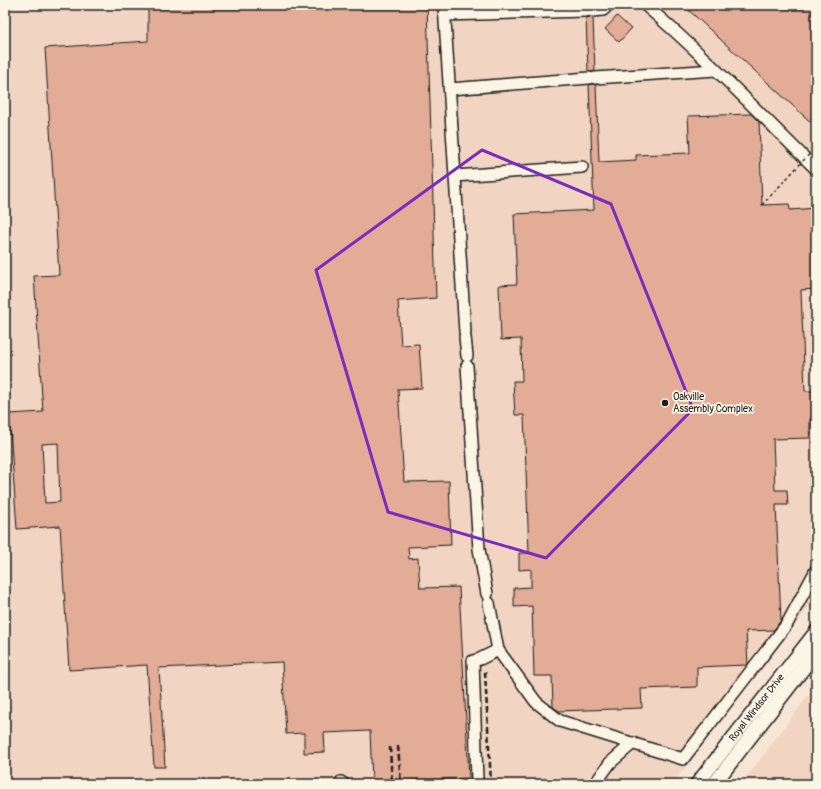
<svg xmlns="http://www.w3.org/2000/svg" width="821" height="789" font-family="Pangolin,sans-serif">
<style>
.built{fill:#f1d5c2}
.building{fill:#e2ac97;stroke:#1c1c1c;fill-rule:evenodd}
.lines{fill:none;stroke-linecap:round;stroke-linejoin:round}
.minor-casing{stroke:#1c1c1c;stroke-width:14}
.major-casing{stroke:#1c1c1c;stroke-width:16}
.minor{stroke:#fcf5e5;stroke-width:11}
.major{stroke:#fcf5e5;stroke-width:13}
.rail{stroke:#1c1c1c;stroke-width:2.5;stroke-dasharray:6 3;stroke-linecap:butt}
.path-bridge{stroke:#1c1c1c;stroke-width:1.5;stroke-dasharray:3 3;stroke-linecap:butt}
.marked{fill:none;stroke:#7b2cbf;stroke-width:3;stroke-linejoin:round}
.poi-dot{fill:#1c1c1c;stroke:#fcf5e5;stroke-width:1.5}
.labels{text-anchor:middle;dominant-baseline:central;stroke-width:3.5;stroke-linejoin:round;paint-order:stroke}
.poi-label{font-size:10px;fill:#1c1c1c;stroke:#fcf5e5;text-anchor:start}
.street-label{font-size:10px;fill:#1c1c1c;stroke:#fcf5e5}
</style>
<rect width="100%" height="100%" fill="#f7e6d5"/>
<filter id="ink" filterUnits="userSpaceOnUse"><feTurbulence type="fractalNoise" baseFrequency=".025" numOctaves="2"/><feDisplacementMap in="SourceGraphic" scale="8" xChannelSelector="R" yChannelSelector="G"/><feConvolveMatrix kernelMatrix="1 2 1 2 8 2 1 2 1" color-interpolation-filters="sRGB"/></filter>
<g filter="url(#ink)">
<g class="built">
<path d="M5 5H816V598L672 784H5Z"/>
<path d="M816 685V784H741L759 761Z"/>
</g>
<g class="building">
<path d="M148 5H427L436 298 398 301 401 345 419 344 422 388 398 389 404 482 449 481 451 545 408 547 409 559 418 558 420 588 459 587 469 778 372 782 370 731 324 733 325 752 304 753V733L286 734 282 662 159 668 165 767H154L147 665 69 670 60 526 17 529 9 414 43 412 34 276 59 275 45 48 148 41ZM58 443 60 502 45 503 42 444Z"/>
<path d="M683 5H816V127Z"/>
<path d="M617 16 631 29 619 42 605 29Z"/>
<path d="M589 17 593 18 595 71 592 72 588 71 586 18Z"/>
<path d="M592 84 596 85 599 162 636 160V155L690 153 688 116 751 114 759 122 762 205 789 204 790 210 816 208V289L801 290 805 391H816V419H810V438L773 439 775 490H787L788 505H776L781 620 774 630 746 631 748 664 747 665 697 667V687L641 689 642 708 559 711 553 707 552 676H534L532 606 514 607V588L531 587V569L519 570V553H529L524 415H515L513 381H522L521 339 501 340 499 285 517 284 514 214 594 210 589 85Z"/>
</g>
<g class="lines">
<defs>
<g id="minor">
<path d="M444 5 465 332"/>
<path d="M645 5C705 56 760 114 816 169"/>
<path d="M592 11 603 10 608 5"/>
<path d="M445 15 586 11"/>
<path d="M595 78 716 70"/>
<path d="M450 89 589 78"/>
<path d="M455 176 582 167"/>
<path d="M465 337 467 356"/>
<path d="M467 366 479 549 487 594"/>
<path d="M489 603 498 650 536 702 560 721 683 759 787 624 816 570"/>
<path d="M341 782 344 784"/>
<path d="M476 784 477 780 473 661 480 659 498 650"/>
<path d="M595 784 610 763 633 743"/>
</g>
<g id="major">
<path id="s1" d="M697 784 816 632"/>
<path d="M714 784 816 652"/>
</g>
</defs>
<use href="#minor" class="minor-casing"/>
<use href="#major" class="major-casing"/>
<use href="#minor" class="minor"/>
<use href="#major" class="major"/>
<g class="rail">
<path d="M485 672 491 784"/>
<path d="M398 746 401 784"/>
<path d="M390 747 392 784"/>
</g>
<path class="path-bridge" d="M762 205 816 147"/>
</g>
</g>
<path class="marked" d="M482 150 611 204 693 409 546 558 388 512 316 270Z"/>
<circle class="poi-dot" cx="665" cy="403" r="4"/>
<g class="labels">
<g class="poi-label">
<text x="673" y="397">Oakville<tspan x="673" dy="12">Assembly Complex</tspan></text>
</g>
<g class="street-label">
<text stroke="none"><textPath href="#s1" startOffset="97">Royal Windsor Drive</textPath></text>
</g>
</g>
<rect width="821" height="789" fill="none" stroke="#fcf5e5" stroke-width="20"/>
<rect x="10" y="10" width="801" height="769" fill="none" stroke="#1c1c1c" stroke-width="1.5" filter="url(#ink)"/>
</svg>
